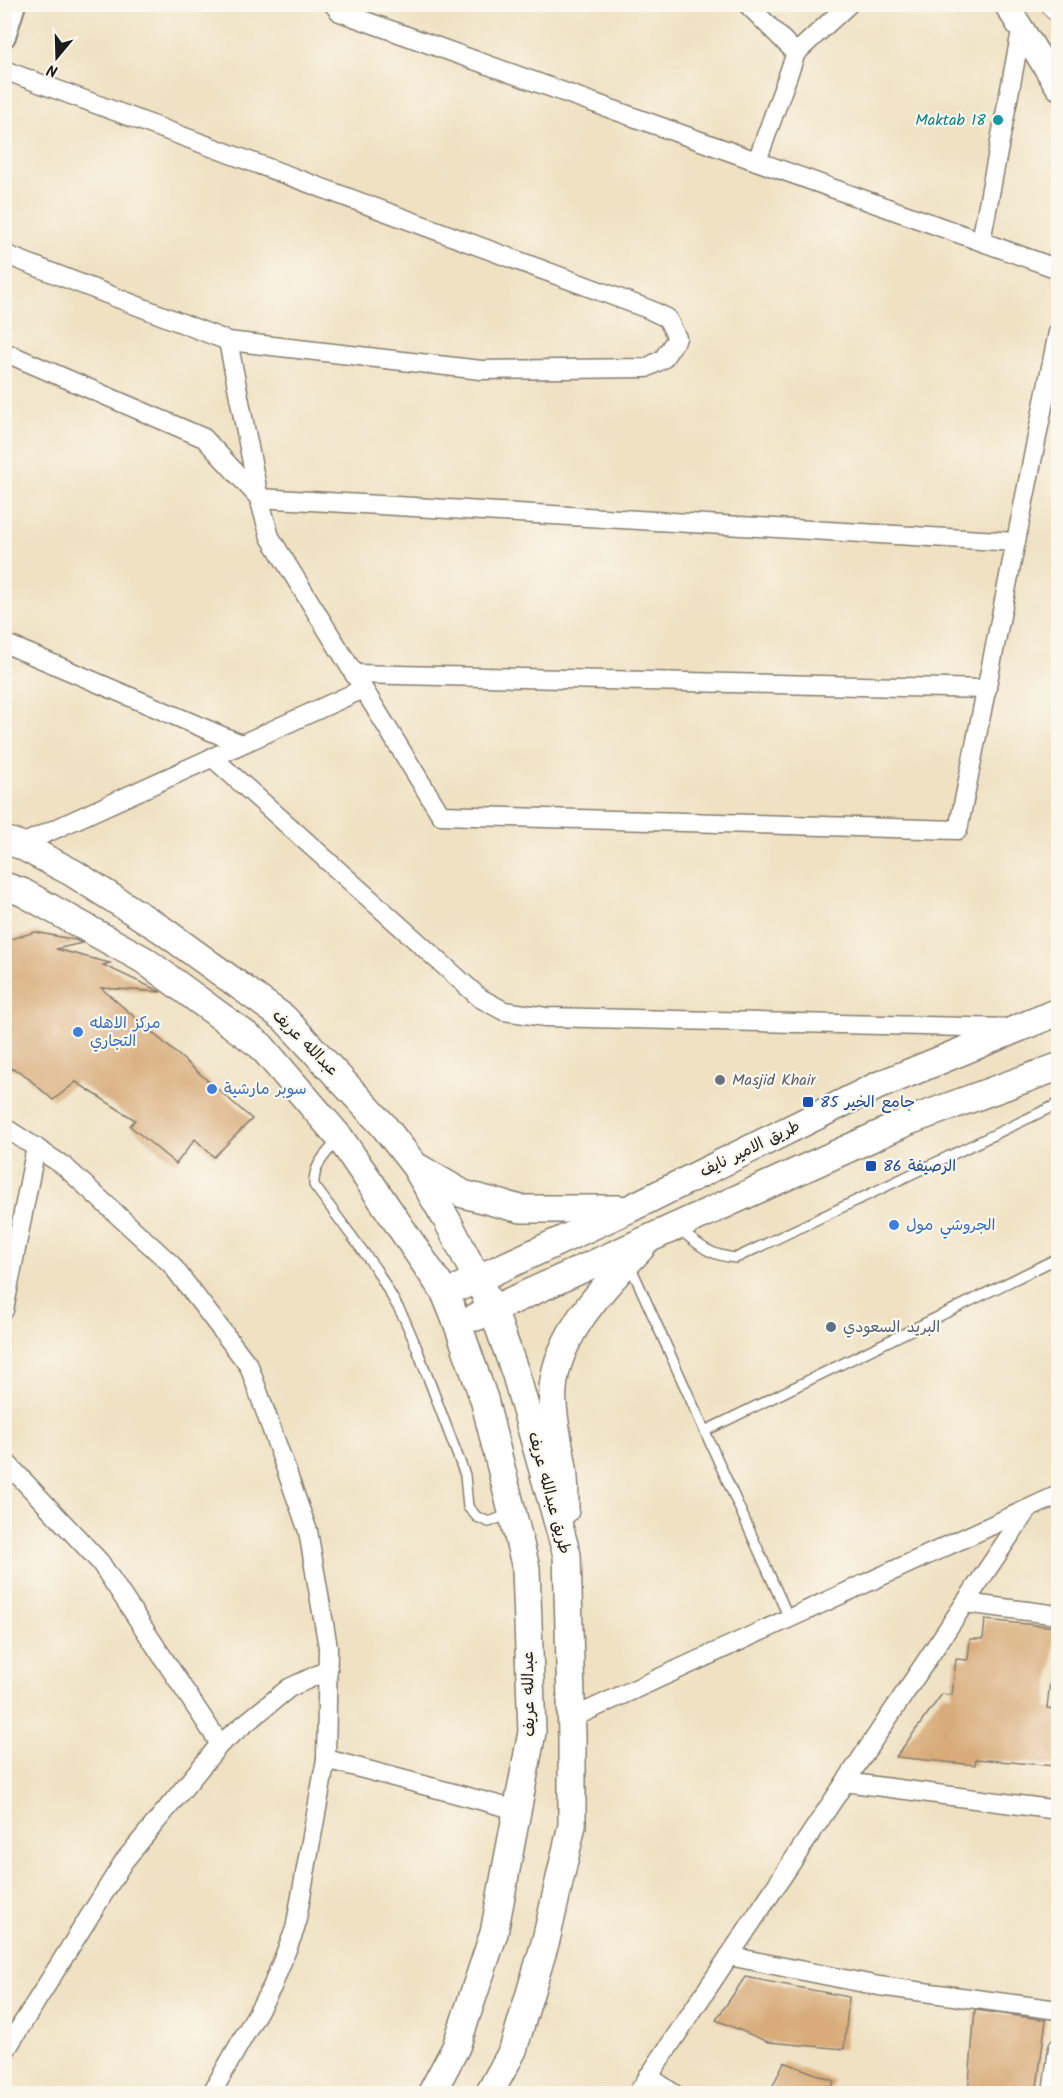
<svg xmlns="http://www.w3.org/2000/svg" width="1063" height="2098" font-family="Kalam,'Playpen Sans Arabic',sans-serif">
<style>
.building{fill:#d8ab79}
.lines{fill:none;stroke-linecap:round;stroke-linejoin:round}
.service-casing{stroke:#867e6f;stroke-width:12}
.minor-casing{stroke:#867e6f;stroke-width:21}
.tertiary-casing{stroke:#867e6f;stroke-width:26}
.secondary-casing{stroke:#867e6f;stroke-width:27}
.primary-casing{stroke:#867e6f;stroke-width:30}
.motorway-casing{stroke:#867e6f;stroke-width:34}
.service{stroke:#fff;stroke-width:9}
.minor{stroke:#fff;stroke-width:18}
.tertiary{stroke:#fff;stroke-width:22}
.secondary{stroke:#fff;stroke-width:24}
.primary{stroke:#fff;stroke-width:27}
.motorway{stroke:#fff;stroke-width:32}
.culture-dot{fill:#0f9aa8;stroke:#fbf7ec;stroke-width:2}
.shop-dot{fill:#3f7fe0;stroke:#fbf7ec;stroke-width:2}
.worship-dot{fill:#6b7280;stroke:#fbf7ec;stroke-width:2}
.transit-dot{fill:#1a4fb4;stroke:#fbf7ec;stroke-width:2}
.service-dot{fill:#5c6f8a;stroke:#fbf7ec;stroke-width:2}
.labels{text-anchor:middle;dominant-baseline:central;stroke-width:4.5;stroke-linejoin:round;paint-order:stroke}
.culture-label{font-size:16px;fill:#0d838f;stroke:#fbf7ec;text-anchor:end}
.shop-label{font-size:16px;fill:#366cbe;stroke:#fbf7ec;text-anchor:start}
.street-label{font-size:16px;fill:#1c1c1c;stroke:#fbf7ec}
.worship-label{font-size:16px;fill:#5b616d;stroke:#fbf7ec;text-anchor:start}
.transit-label{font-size:16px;fill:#164399;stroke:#fbf7ec;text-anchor:start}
.service-label{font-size:16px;fill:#4e5e75;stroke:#fbf7ec;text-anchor:start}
</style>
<rect width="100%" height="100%" fill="#fbf7ec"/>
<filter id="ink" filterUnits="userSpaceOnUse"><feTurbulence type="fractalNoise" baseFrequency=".0167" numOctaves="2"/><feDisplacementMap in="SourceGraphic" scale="12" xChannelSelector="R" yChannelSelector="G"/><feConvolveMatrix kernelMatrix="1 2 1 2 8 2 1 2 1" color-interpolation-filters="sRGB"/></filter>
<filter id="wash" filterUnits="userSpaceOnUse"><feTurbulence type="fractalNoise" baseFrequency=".008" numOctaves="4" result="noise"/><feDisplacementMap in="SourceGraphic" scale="24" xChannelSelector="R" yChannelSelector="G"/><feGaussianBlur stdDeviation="1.35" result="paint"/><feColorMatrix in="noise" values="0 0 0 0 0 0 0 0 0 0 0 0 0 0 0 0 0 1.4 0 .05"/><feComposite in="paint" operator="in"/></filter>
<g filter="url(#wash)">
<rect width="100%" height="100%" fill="#efe1c2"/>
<g id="blocks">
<g class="building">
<path d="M35 932 76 940 82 943 56 949 110 963 103 965 161 992 101 988 252 1119 214 1157 195 1139 176 1164 130 1126 135 1120 76 1082 53 1100 21 1072 4 1066V941Z"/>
<path d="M985 1620 1056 1627 1047 1708 1059 1710 1055 1766 976 1759 975 1765 896 1757 942 1694 952 1695 956 1659 968 1660 970 1639H983Z"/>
<path d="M745 1977 849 1997 844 2049 768 2042 716 2020Z"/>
<path d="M975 2010 1046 2020 1036 2094H968Z"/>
<path d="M784 2062 834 2081 829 2094H769Z"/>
</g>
</g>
</g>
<g filter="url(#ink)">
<use href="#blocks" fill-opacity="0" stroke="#867e6f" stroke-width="1.5"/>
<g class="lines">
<defs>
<g id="service">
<path d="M338 1140C326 1154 313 1165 314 1185L376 1269 404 1318 416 1346 465 1475 468 1507 477 1517 489 1522 510 1514"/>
<path d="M680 1230C701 1246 708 1255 736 1258L1058 1104"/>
<path d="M630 1265 789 1618"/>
<path d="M705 1431 1058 1258"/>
</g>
<g id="minor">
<path d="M333 4 340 12 1058 269"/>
<path d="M747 4 796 53"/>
<path d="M4 70 648 309 667 318 677 338 663 359 646 368 481 370 228 341 4 254"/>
<path d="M757 161 796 53 849 4"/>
<path d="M981 241 1022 26"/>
<path d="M228 341 259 498 1016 542"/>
<path d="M4 352 204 438 259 498 270 537 441 815 958 830 1058 332"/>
<path d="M4 643 241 744"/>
<path d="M354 674 987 689"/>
<path d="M212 757 480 998 504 1011 546 1017 1008 1028"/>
<path d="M20 845 363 689"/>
<path d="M4 1127 64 1166 171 1264 249 1366 308 1531 328 1647 326 1759 295 1929 272 1987 211 2094"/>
<path d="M4 1310 36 1147"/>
<path d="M4 1460 100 1562 220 1744"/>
<path d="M965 1603 1058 1615"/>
<path d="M572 1718 1058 1495"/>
<path d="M326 1759 517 1810"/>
<path d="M845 1782 1058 1810"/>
<path d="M729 1956 879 1986 1058 2010"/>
<path d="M4 2053 124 1861 220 1744 289 1688 328 1670"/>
<path d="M648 2076 674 2094"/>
<path d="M637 2094 1027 1510"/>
<path d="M1052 2094 1058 2048"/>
</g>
<path id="tertiary" d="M4 36 14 4"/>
<path id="secondary" d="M1006 4 1058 87"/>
<g id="primary">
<path d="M4 840 20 845 73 873 161 929 284 1018 383 1125 415 1166 448 1222 493 1310 516 1375 567 1555 572 1736V1825L546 1940 513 2050 489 2094"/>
<path d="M4 886 22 892 144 960 261 1046 340 1138 445 1293 458 1325 484 1399 526 1568 532 1732 494 1933 456 2047 431 2094"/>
<path d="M417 1167 463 1194 521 1209H619"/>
<path d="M462 1286 629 1209 877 1086 1058 1012"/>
<path d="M476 1317 909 1121 1058 1067"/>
<path d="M565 1510C565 1496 565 1482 563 1468 560 1447 554 1425 553 1404 548 1343 602 1289 641 1248"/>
</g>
<path id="motorway" d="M1058 4V5"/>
</defs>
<use href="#service" class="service-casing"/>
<use href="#minor" class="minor-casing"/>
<use href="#tertiary" class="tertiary-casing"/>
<use href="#secondary" class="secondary-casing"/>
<use href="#primary" class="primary-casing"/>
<use href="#motorway" class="motorway-casing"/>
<use href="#service" class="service"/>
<use href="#minor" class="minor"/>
<use href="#tertiary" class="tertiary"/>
<use href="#secondary" class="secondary"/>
<use href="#primary" class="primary"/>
<use href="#motorway" class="motorway"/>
</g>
</g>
<circle class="culture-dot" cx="998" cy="120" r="6"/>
<g class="shop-dot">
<circle cx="78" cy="1032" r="6"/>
<circle cx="212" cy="1089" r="6"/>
<circle cx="894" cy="1225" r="6"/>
</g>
<circle class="worship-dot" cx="720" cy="1080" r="6"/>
<g class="transit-dot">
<rect x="802" y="1096" width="12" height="12" rx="3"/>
<rect x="865" y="1160" width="12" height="12" rx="3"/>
</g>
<circle class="service-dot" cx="831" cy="1327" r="6"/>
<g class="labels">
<g class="culture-label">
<text x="986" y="120">Maktab 18</text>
</g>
<g class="shop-label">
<text x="90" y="1023">مركز الاهله<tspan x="90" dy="18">التجاري</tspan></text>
<text x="224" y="1089">سوبر مارشية</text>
<text x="906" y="1225">الجروشي مول</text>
</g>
<g class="street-label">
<text transform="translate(305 1043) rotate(45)">عبدالله عريف</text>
<text transform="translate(750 1149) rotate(-26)">طريق الامير نايف</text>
<text transform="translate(549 1493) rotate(75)">طريق عبدالله عريف</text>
<text transform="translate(529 1694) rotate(-91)">عبدالله عريف</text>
</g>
<g class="worship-label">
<text x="732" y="1080">Masjid Khair</text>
</g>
<g class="transit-label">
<text x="820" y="1102">جامع الخير 85</text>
<text x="883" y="1166">الرصيفة 86</text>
</g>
<g class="service-label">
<text x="843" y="1327">البريد السعودي</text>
</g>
</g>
<rect width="1063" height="2098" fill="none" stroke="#fbf7ec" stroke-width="24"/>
<g transform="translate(57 57) rotate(199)" stroke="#fbf7ec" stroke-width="4.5" paint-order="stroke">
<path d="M0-4.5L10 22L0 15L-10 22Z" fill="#1c1c1c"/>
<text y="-9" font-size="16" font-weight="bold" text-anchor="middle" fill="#1c1c1c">N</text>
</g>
</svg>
